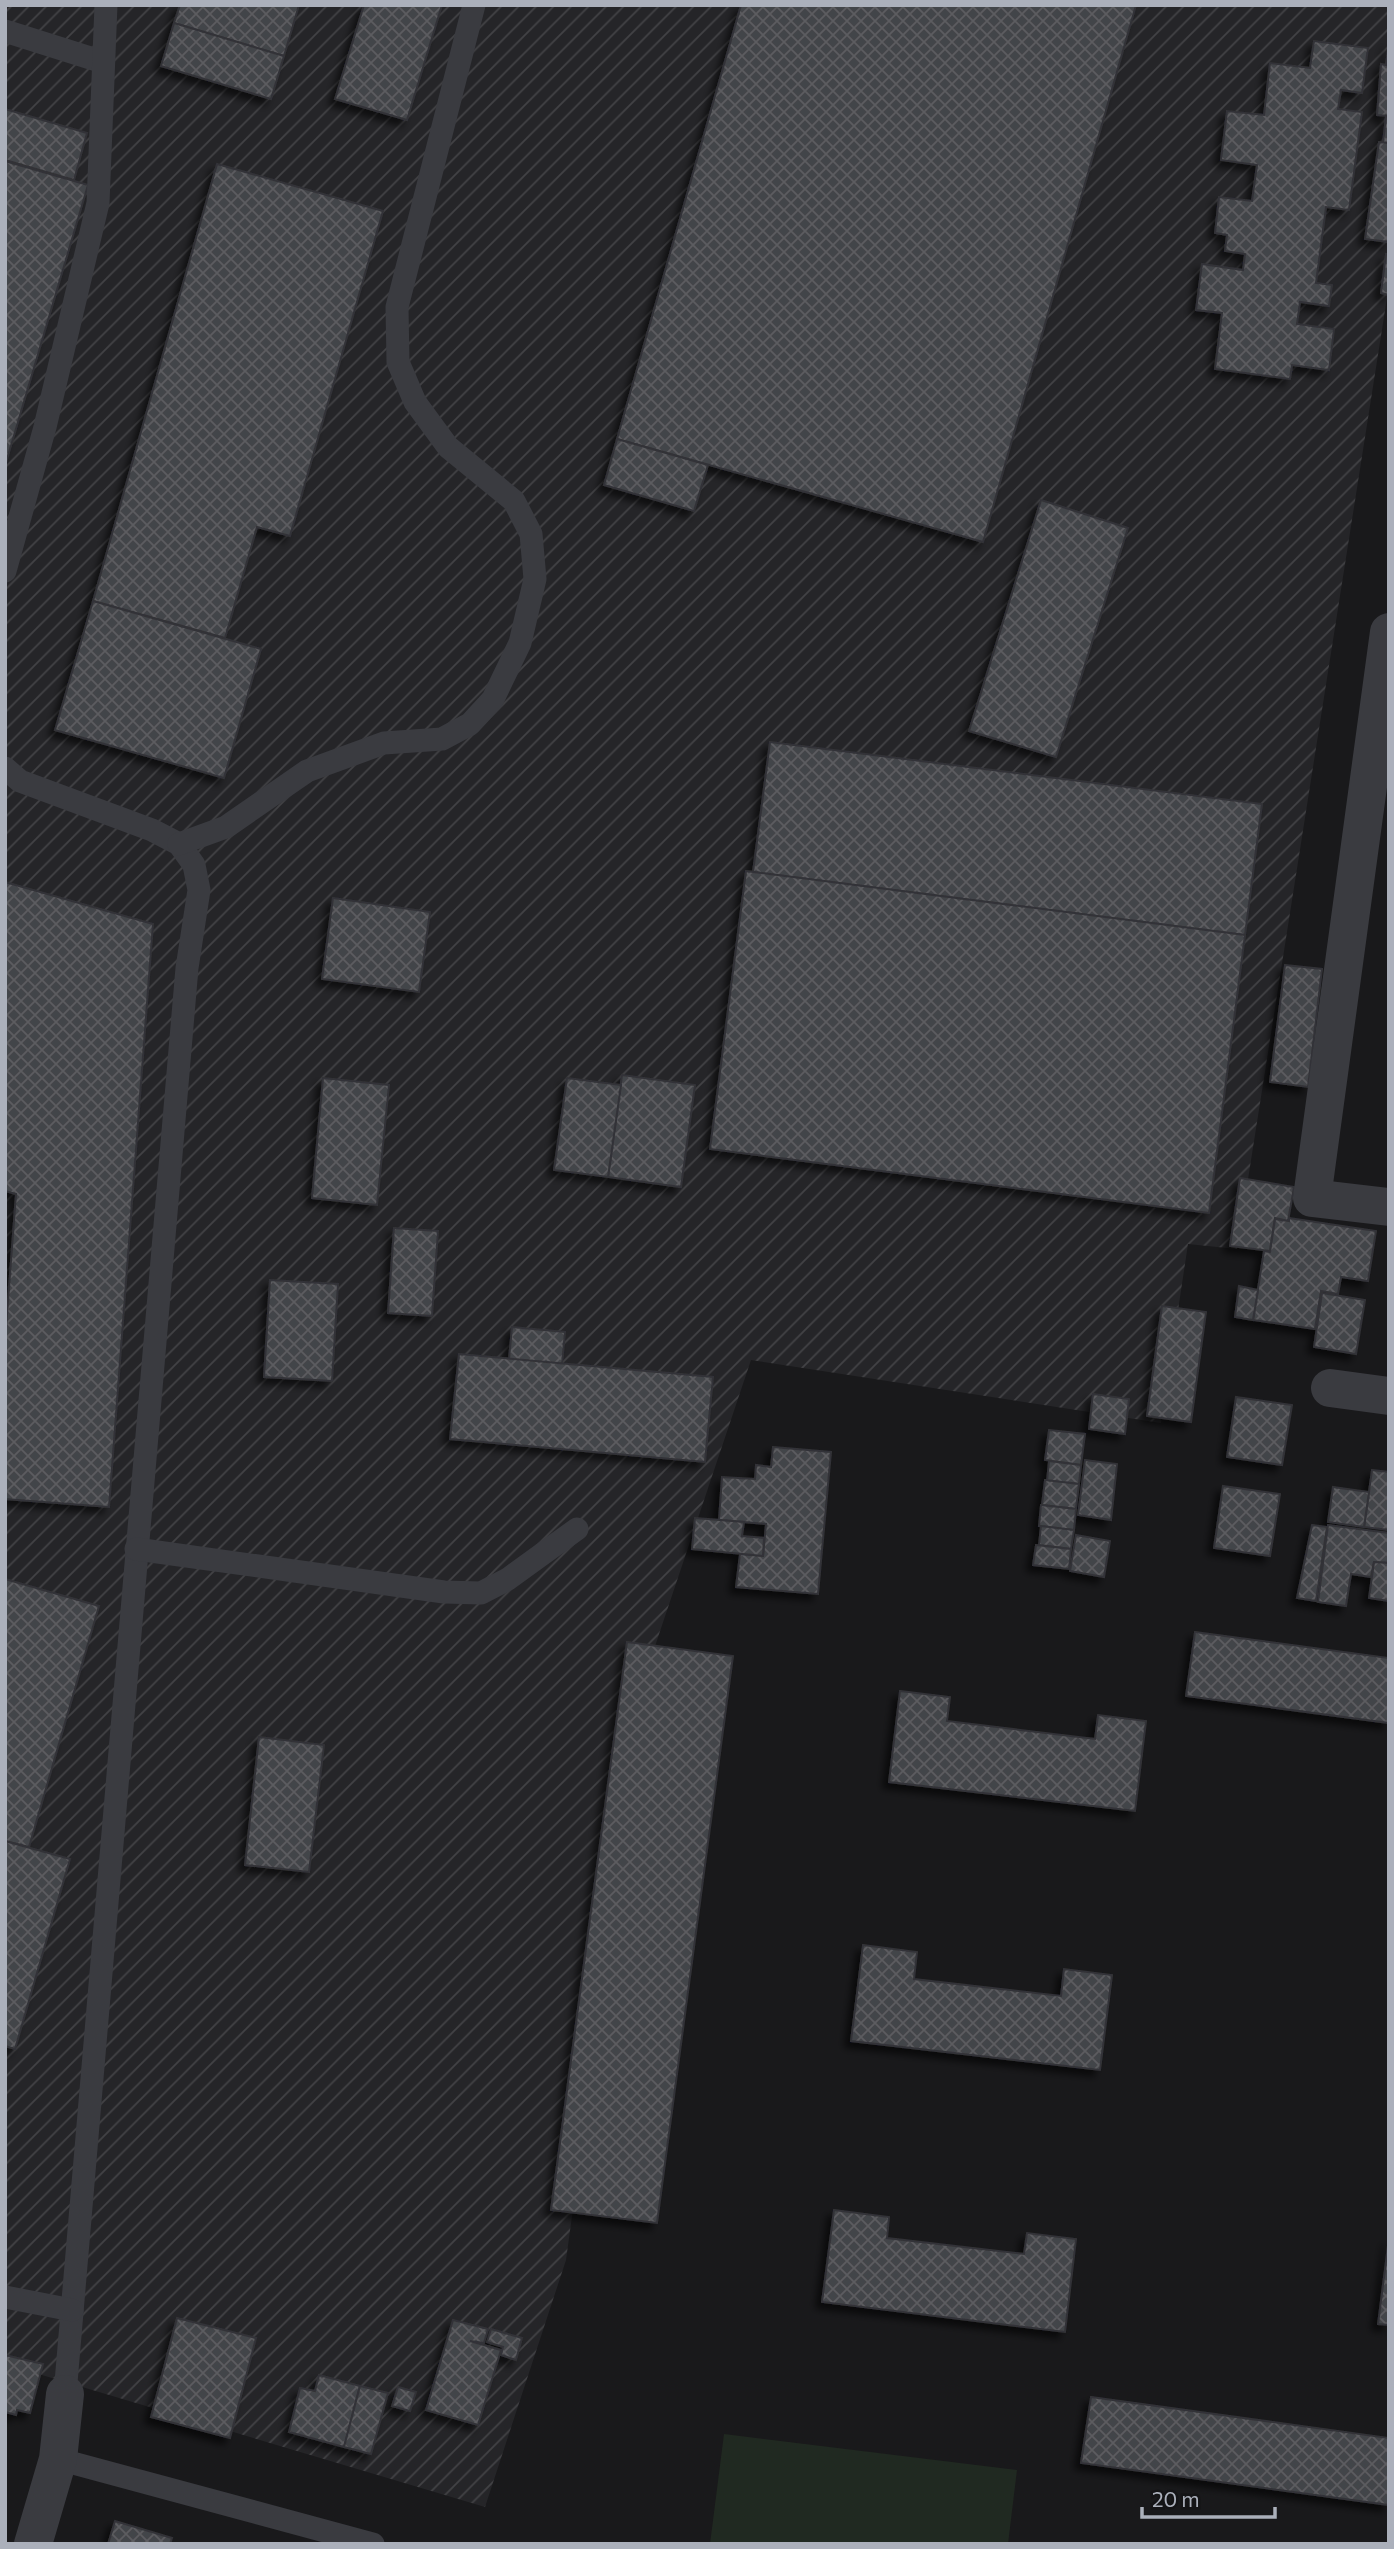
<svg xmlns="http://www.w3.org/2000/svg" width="1394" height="2549" font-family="Commissioner,sans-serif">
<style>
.industrial{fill:url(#industrial-furrows)}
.pitch{fill:#202921}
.building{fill:url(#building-cross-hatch);stroke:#333337;stroke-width:2;filter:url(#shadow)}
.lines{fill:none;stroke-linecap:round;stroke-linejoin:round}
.lane{stroke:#3a3b40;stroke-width:23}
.street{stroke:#3a3b40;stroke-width:38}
</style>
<defs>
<pattern id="industrial-furrows" width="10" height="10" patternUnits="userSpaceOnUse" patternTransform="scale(1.75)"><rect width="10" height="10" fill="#252528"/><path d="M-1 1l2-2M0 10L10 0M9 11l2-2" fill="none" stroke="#424245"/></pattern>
<pattern id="building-cross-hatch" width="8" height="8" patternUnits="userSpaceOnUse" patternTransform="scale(1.75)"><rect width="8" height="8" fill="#434448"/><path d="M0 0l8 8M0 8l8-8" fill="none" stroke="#5b5c60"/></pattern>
<filter id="shadow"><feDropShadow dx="-6" dy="6" stdDeviation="3.5" flood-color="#0009"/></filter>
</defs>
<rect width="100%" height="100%" fill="#19191b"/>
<path class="industrial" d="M5 5H1389V285L1237 1249 1188 1244 1161 1423 751 1360 646 1673 566 2260 485 2507 5 2364Z"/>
<path class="pitch" d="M724 2434 1017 2470 1008 2544H710Z"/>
<g class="building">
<path d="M180 5H299L284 56 174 23Z"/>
<path d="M364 5H442L407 120 335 99Z"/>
<path d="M741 5H1136L983 542 617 439Z"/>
<path d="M174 23 284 56 271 99 161 66Z"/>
<path d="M1314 41 1368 48 1362 93 1341 90 1338 109 1362 112 1349 210 1326 207 1316 283 1332 285 1329 306 1300 302 1297 324 1334 329 1329 370 1292 365 1290 379 1215 369 1222 313 1196 310 1202 264 1243 270 1245 254 1225 251 1227 235 1215 233 1219 197 1252 201 1257 165 1221 160 1227 111 1264 115 1270 63 1310 68Z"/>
<path d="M1389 42V116L1377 115 1381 64 1386 65Z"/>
<path d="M5 109 87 133 74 180 5 160Z"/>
<path d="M1386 116H1389V144L1383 143Z"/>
<path d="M1379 142 1389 143V242L1365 239Z"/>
<path d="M5 161 88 185 5 466Z"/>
<path d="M217 164 383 211 290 536 257 527 225 638 93 601Z"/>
<path d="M1386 254 1389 255V295L1381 293Z"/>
<path d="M617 439 708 465 694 511 604 485Z"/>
<path d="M1041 500 1128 528 1056 757 969 731Z"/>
<path d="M93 601 261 649 224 778 55 730Z"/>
<path d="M770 742 1262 804 1245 935 753 872Z"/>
<path d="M746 871 1245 935 1209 1213 710 1149Z"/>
<path d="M5 882 153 924 109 1507 5 1499V1341L16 1194 5 1191Z"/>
<path d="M333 898 430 912 419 992 322 979Z"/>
<path d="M1285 965 1322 969 1308 1087 1270 1082Z"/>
<path d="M622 1075 695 1085 681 1187 608 1177Z"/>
<path d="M323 1078 389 1085 377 1205 312 1198Z"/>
<path d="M567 1078 621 1085 608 1177 554 1170Z"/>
<path d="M1240 1178 1294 1187 1288 1221 1275 1218 1270 1251 1230 1246Z"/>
<path d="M1289 1218 1376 1231 1368 1281 1341 1277 1338 1294 1321 1291 1315 1329 1253 1320 1264 1251 1270 1252 1275 1219 1289 1221Z"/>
<path d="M394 1228 438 1231 432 1316 388 1313Z"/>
<path d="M270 1280 338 1284 332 1381 264 1377Z"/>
<path d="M1239 1286 1258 1290 1253 1320 1235 1317Z"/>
<path d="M1322 1293 1365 1300 1356 1354 1314 1347Z"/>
<path d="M1162 1306 1206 1312 1191 1422 1147 1416Z"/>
<path d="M512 1327 565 1332 562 1364 509 1359Z"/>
<path d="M459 1354 713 1377 705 1462 450 1439Z"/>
<path d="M1093 1394 1129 1399 1125 1434 1089 1429Z"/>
<path d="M1236 1397 1292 1405 1282 1465 1227 1457Z"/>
<path d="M1049 1430 1085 1434 1081 1465 1045 1460Z"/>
<path d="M773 1447 831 1452 818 1594 736 1587 740 1554 763 1556 766 1524 719 1520 722 1477 755 1479 756 1465 771 1467Z"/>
<path d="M1085 1460 1117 1464 1111 1520 1078 1515Z"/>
<path d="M1049 1461 1081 1465 1079 1484 1047 1481Z"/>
<path d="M1372 1470 1389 1472V1530L1364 1527Z"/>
<path d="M1045 1480 1079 1484 1076 1509 1042 1505Z"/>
<path d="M1223 1486 1280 1494 1270 1556 1214 1548Z"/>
<path d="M1333 1487 1369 1492 1364 1527 1328 1522Z"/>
<path d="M1041 1505 1076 1509 1074 1530 1039 1526Z"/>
<path d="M695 1518 744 1522 742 1536 764 1538 763 1556 692 1549Z"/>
<path d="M1312 1525 1327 1527 1316 1601 1297 1598Z"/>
<path d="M1328 1525 1389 1533V1563L1374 1562 1371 1577 1351 1574 1346 1606 1318 1602Z"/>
<path d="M1041 1526 1074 1530 1071 1549 1039 1545Z"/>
<path d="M1076 1535 1110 1541 1104 1577 1070 1571Z"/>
<path d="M1036 1545 1071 1549 1069 1569 1033 1565Z"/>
<path d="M1374 1562 1389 1563V1601L1369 1598Z"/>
<path d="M5 1579 99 1606 29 1847 5 1841Z"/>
<path d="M1195 1632 1389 1658V1723L1186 1696Z"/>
<path d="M627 1642 733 1656 657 2223 551 2210Z"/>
<path d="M900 1691 950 1697 947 1721 1095 1739 1098 1715 1146 1721 1135 1811 889 1782Z"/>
<path d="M259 1737 324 1745 309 1872 245 1865Z"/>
<path d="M5 1841 70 1859 15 2049 5 2046Z"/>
<path d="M863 1945 917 1952 914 1979 1061 1996 1064 1969 1112 1975 1100 2070 851 2041Z"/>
<path d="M834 2210 889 2217 887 2238 1024 2254 1027 2233 1076 2239 1065 2332 822 2302Z"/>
<path d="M1389 2238V2325L1378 2324Z"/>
<path d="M177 2318 256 2338 230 2438 151 2417Z"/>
<path d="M453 2320 488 2329 484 2343 470 2341 501 2350 478 2425 426 2410Z"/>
<path d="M491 2329 522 2338 516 2360 501 2355 503 2347 487 2342Z"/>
<path d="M5 2355 43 2364 30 2413 17 2410 16 2415 5 2412Z"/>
<path d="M319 2375 360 2386 344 2447 289 2432 300 2388 315 2391Z"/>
<path d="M360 2386 388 2393 371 2454 344 2447Z"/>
<path d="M398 2387 416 2392 410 2411 392 2406Z"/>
<path d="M1091 2397 1389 2438V2505L1081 2463Z"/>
<path d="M115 2521 172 2538 170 2544H108Z"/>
</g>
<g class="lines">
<g class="lane">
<path d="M5 31 103 62"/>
<path d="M5 571 45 427 98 203 106 5"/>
<path d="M5 768 20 781 152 830 179 844 194 865 199 890 187 968 65 2394"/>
<path d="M179 844 226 827 307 771 384 743 442 739 470 724 493 699 520 643 535 579 531 534 514 501 448 447 415 402 398 362 397 307 474 5"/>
<path d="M136 1549 444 1592 481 1593 508 1579 577 1529"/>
<path d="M5 2297 72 2310"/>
<path d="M58 2459 373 2544"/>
</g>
<g class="street">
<path d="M1389 632 1312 1198 1389 1207"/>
<path d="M1330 1388 1389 1396"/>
<path d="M33 2544 58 2459 65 2394"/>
</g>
</g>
<rect width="1394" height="2549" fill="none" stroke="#abb0bb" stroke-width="14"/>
<path d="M1142 2507v10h133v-10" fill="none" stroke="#abb0bb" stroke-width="3.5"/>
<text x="1152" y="2507" font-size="21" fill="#abb0bb" stroke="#141416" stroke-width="5" paint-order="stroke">20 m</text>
</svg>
